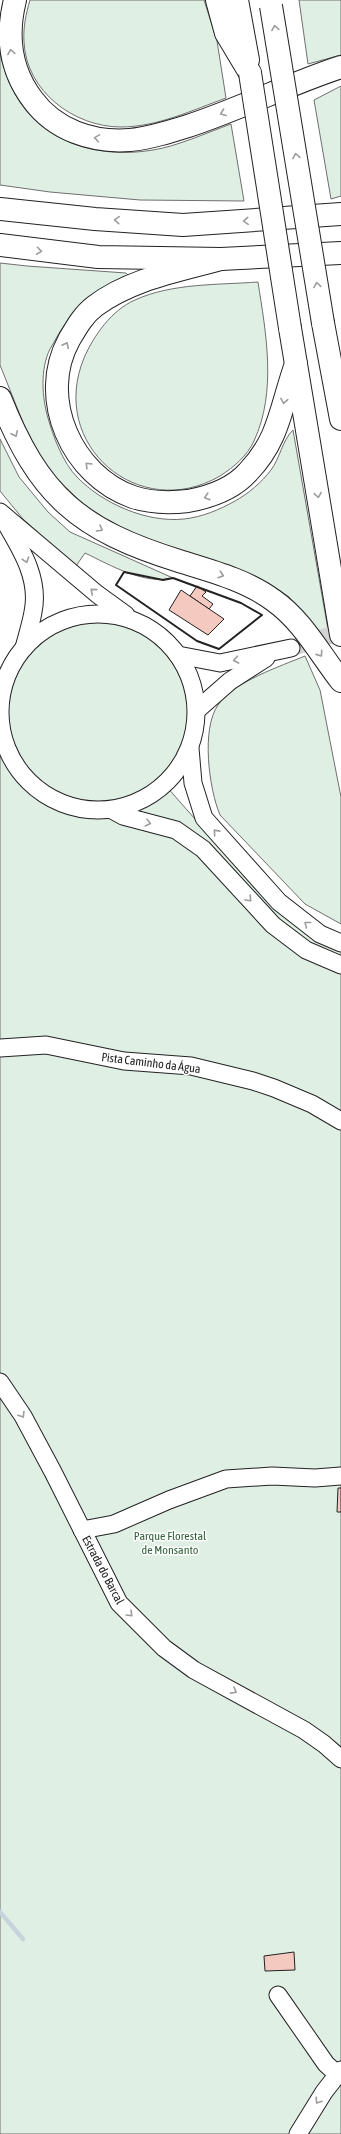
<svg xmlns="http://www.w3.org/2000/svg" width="341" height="2134" font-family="'Asap Condensed',sans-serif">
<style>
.green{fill:#e0efe3;stroke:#6f6f6f}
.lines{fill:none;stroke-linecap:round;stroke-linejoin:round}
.stream{stroke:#c7d3dd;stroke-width:4.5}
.building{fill:#f3c9c0;stroke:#222}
.minor-tunnel{stroke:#d3d3d3;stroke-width:17;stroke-dasharray:17 8;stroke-linecap:butt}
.minor-casing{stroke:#222;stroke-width:19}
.highway-casing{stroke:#222;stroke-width:24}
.minor{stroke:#fff;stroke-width:17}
.highway{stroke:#fff;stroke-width:22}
.highway-bridge-casing{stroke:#222;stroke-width:24;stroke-linecap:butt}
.highway-bridge{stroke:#fff;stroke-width:22}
.wall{stroke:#222;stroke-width:2}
.oneway{stroke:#9c9c9c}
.labels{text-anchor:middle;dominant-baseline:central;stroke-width:3;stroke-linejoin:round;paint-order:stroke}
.street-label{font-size:12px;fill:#222;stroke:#fff}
.park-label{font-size:12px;fill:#2f5e38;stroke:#fff}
</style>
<rect width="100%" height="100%" fill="#fff"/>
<g class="green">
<path d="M30 0H204L217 41 226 98C193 110 157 127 121 127 74 127 26 91 24 42 23 27 26 14 30 0Z"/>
<path d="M299 0H341V55L308 64Z"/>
<path d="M0 54C4 68 8 82 15 94 42 144 100 159 153 150 178 146 206 133 231 124L244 201 140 200 50 192 0 185Z"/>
<path d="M341 86V196L331 199 314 100Z"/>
<path d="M0 263 27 266 126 273 129 276C110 291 86 304 68 321 61 328 55 341 50 349 40 369 42 398 48 418 53 436 63 463 77 477 102 503 146 523 184 519 202 517 219 510 235 501 248 494 262 482 271 470 280 458 282 441 293 430L330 641 328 645 289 597 268 583 125 531 102 518 80 501 54 476 42 462 24 425 0 365Z"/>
<path d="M258 282C266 334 277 391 254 441 247 456 234 467 220 476 139 523 48 445 84 358 94 335 112 310 135 300 172 283 218 285 258 282Z"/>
<path d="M0 439 19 477 48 512 70 532 173 578C144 585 110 565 85 553L76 566 71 562 23 519 0 491Z"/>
<path d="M78 609C104 609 116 615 138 627 145 631 153 634 159 639 196 670 203 717 183 760 179 770 172 777 166 786L253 885 341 951V2134H0V677C29 647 34 622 78 609Z"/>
<path d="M305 656 320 690 341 797V924L305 904 220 815C209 789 201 729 218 705 233 682 281 666 305 656Z"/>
</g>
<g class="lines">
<path class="stream" d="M0 1912 23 1939"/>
</g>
<g class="building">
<path d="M197 586 206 592 202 596 213 604 209 609 190 596Z"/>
<path d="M181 590 224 619 208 635 169 610Z"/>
<path d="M338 1488H341V1512H337Z"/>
<path d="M294 1952 295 1970 265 1971 264 1956Z"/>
</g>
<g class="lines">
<path class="minor-tunnel" d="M291 648 341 632"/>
<defs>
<g id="minor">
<path d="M0 512 97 594 126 615"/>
<path d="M5 522C21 549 40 579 33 612 31 624 27 636 24 648"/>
<circle cx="98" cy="712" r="98"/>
<path d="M178 655 220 663 291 648"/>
<path d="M197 710 230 681 266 658"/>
<path d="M190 748 193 783 204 818 279 902 320 934 341 943"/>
<path d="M112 810 123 816 176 830 203 849 273 925 306 950 341 965"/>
<path d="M0 1048 46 1045 124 1061 191 1066 253 1081 274 1088 312 1104 341 1121"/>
<path d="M0 1382 23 1416 53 1472 119 1603 164 1648 194 1670 304 1730 324 1744 341 1759"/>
<path d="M82 1530 114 1524 169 1500 226 1479 272 1476 315 1478 341 1476"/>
<path d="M278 1995 326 2064 337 2074"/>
<path d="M298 2134 324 2092 341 2070"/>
</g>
<g id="highway">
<path d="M15 0C6 36 10 70 33 100 55 130 93 143 130 140 150 138 169 132 188 126 240 109 289 84 341 67"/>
<path d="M217 0 226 33 250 73"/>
<path d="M237 0 248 60"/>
<path d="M0 209 95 219 183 225 341 214"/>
<path d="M0 245 98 257 221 259 341 253"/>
<path d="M221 259C178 271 131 279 95 306 83 315 76 328 69 340 37 398 72 476 133 497 151 503 170 503 188 501 210 497 233 489 248 472 280 439 281 405 296 364"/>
<path d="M323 323 341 419"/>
<path d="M290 328 341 635"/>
<path d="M0 398C39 496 79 530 179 561 211 571 246 580 273 600 302 620 320 654 341 681"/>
</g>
</defs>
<use href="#minor" class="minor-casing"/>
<use href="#highway" class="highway-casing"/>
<use href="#minor" class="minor"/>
<use href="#highway" class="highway"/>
<defs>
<g id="highway-bridge">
<path d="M271 6 323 323"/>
<path d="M250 73 290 328"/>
</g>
</defs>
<use href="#highway-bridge" class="highway-bridge-casing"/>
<use href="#highway-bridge" class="highway-bridge"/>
<path class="wall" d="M124 572 163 580 173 578 241 603 262 615 219 649 197 641 116 585Z"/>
</g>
<defs><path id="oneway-chevron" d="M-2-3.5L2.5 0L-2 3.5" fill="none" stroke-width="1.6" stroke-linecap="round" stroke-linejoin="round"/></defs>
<g class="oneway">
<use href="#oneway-chevron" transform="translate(275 28) rotate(-99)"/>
<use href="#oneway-chevron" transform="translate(11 52) rotate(-99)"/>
<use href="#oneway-chevron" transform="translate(223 113) rotate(159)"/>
<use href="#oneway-chevron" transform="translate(97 138) rotate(-171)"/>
<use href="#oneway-chevron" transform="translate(296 156) rotate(-99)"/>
<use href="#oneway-chevron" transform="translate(117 220) rotate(-176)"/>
<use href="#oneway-chevron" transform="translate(246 221) rotate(176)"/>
<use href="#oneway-chevron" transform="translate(39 251) rotate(8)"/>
<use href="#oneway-chevron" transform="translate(317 285) rotate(-99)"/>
<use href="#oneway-chevron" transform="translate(66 345) rotate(-64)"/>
<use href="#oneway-chevron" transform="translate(284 401) rotate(100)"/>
<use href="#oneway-chevron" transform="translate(15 434) rotate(65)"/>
<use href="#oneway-chevron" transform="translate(88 465) rotate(-135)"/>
<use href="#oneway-chevron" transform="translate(318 495) rotate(81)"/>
<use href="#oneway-chevron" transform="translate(207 497) rotate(163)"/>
<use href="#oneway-chevron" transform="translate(100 529) rotate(30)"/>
<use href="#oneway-chevron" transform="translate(26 560) rotate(71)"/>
<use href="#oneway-chevron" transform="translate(221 575) rotate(18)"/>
<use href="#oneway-chevron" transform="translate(93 591) rotate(-140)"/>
<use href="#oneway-chevron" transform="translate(320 654) rotate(55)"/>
<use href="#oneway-chevron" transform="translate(236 660) rotate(169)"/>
<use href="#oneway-chevron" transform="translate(148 823) rotate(14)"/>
<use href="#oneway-chevron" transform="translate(216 832) rotate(-132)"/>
<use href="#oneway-chevron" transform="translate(249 899) rotate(47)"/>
<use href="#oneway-chevron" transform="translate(307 924) rotate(-142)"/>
<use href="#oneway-chevron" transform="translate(22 1415) rotate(58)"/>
<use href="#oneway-chevron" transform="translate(130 1614) rotate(45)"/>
<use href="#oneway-chevron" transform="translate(234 1691) rotate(28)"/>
<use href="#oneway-chevron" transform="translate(318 2101) rotate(123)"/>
</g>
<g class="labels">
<g class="street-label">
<text transform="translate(151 1063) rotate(7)">Pista Caminho da Água</text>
<text transform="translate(103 1570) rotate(62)">Estrada do Barcal</text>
</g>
<g class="park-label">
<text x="170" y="1536">Parque Florestal<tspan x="170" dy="14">de Monsanto</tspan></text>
</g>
</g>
</svg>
